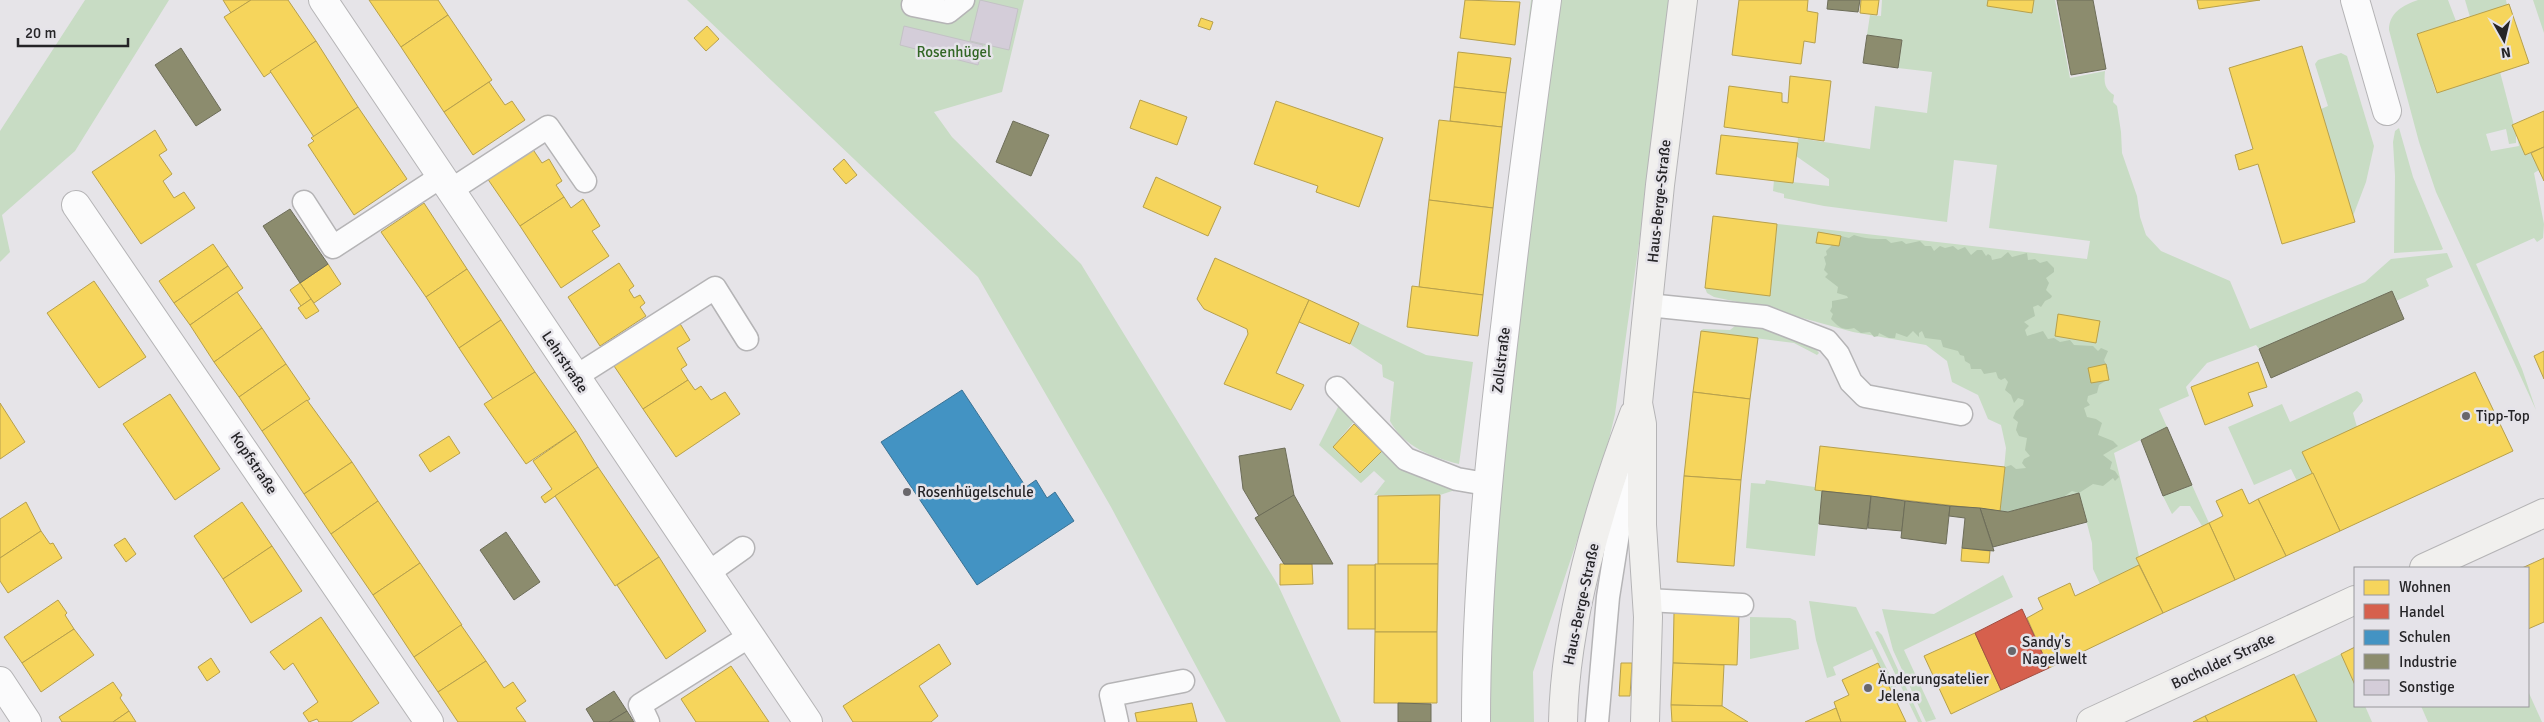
<svg xmlns="http://www.w3.org/2000/svg" width="2544" height="722" font-family="Signika,sans-serif">
<style>
.green{fill:#c8dcc4}
.forest{fill:#b3c8af}
.homes{fill:#f6d55c;stroke:#b7a04c}
.shops{fill:#d6604d;stroke:#a14e42}
.schools{fill:#4393c3;stroke:#3a7294}
.industry{fill:#8c8c6e;stroke:#6d6d59}
.building{fill:#d4cdd9;stroke:#c3c2c5}
.lines{fill:none;stroke-linecap:round;stroke-linejoin:round}
.service-casing{stroke:#b5b4b6;stroke-width:25}
.minor-casing{stroke:#b5b4b6;stroke-width:30}
.secondary-casing{stroke:#b5b4b6;stroke-width:30}
.service{stroke:#fbfbfc;stroke-width:22}
.minor{stroke:#fbfbfc;stroke-width:28}
.secondary{stroke:#f1f0ee;stroke-width:28}
.poi-dot{fill:#69676b;stroke:#e5e3e9;stroke-width:2}
.labels{text-anchor:middle;dominant-baseline:central;stroke-width:5;stroke-linejoin:round;paint-order:stroke}
.park-label{font-size:15px;fill:#326625;stroke:#e5e3e9}
.street-label{font-size:15px;fill:#252427;stroke:#e5e3e9}
.poi-label{font-size:15px;fill:#252427;stroke:#e5e3e9;text-anchor:start}
</style>
<rect width="100%" height="100%" fill="#e6e4e8"/>
<g class="green">
<path d="M85 0H169L75 151 2 215 10 252 0 262V131Z"/>
<path d="M687 0H1024L1002 92 934 112 952 137 1081 264 1278 585 1341 722H1226L1111 507 978 277Z"/>
<path d="M1531 0H1669L1641 229 1615 414 1604 460 1533 672 1534 722H1476L1495 299Z"/>
<path d="M1882 0H2055L2070 78 2105 71C2104 82 2104 88 2114 95L2113 102 2117 106 2121 132 2122 153 2137 196 2140 217 2146 235 2161 251 2230 281 2250 329 2365 282 2391 259 2447 253 2453 267 2426 279 2429 286 2396 301 2392 291 2259 349 2256 345 2207 363 2186 387 2189 396 2159 409 2167 427 2114 453 2139 556 2136 558 2139 565 2100 584 2093 569 2092 543 2079 493 2008 512 2000 511 2006 448 2001 425 1988 419 1978 395 1952 382 1947 361 1926 345 1853 332 1766 308 1714 297 1707 293 1705 288 1770 296 1777 224 2087 259 2090 241 1989 228 1997 165 1954 160 1947 222 1824 206 1784 198V194L1773 191 1774 180 1829 186V179L1796 156 1798 138 1870 149 1875 106 1927 113 1932 72 1898 68 1902 40 1867 35 1870 15 1881 16Z"/>
<path d="M2418 0H2448L2456 21 2417 34 2436 93 2500 72 2516 133V143L2509 144 2506 129 2486 134 2491 151 2519 146 2517 136 2525 155 2531 153 2539 170 2534 173 2544 224 2543 238 2537 242 2534 238 2476 264 2522 369 2536 410 2436 192 2419 142 2389 30C2389 13 2403 5 2418 0Z"/>
<path d="M2465 0H2506L2507 5 2470 17Z"/>
<path d="M2533 0H2544V33Z"/>
<path d="M2341 53 2347 56 2374 146 2366 182 2353 216 2321 109 2328 106 2315 64 2318 60Z"/>
<path d="M2399 128 2413 177 2443 249 2441 250 2394 253 2395 176 2393 142 2395 131Z"/>
<path d="M1359 323 1426 355 1473 362 1459 464C1432 457 1404 447 1390 421L1394 382 1383 377 1382 365 1350 344Z"/>
<path d="M1735 326C1755 326 1809 336 1819 353L1817 355 1794 343 1701 331 1703 329 1730 330Z"/>
<path d="M2357 391 2361 394 2363 401 2353 413 2357 427 2313 473 2297 481 2291 469 2254 485 2228 427 2282 404 2290 422Z"/>
<path d="M1341 401 1357 418 1333 447 1360 473 1382 451 1402 468 1455 490 1440 495H1374L1385 481 1374 471 1361 483 1319 445Z"/>
<path d="M1766 480 1815 487V490L1822 491 1815 556 1746 548 1751 483 1765 484Z"/>
<path d="M2192 485 2209 523 2202 526 2190 506H2180L2172 514 2163 496Z"/>
<path d="M2003 575 2013 597 1904 650 1936 719 1926 722 1893 650 1882 609 1934 614Z"/>
<path d="M1809 601 1856 607 1903 701 1897 703 1872 649 1833 667 1836 675 1827 678 1816 640Z"/>
<path d="M1750 617 1790 618 1796 621 1799 649 1750 659Z"/>
<path d="M1878 631 1882 635 1922 722H1918L1878 638 1875 632Z"/>
<path d="M2341 654 2355 684V706H2365L2372 722H2317L2295 676Z"/>
<path d="M2528 691 2542 722H2428L2421 706H2528Z"/>
</g>
<path class="forest" d="M1854 235C1865 239 1874 239 1886 239L1891 243 1902 241 1906 244 1920 241 1925 246H1931L1934 251 1940 246 1945 248 1953 246 1958 250 1965 247 1971 255 1977 250H1982L1986 256 1988 254 1991 256 1992 260 2001 258 2008 252 2012 257 2027 253 2028 260 2035 259 2040 263 2047 261 2054 268V272L2046 278 2049 283 2046 290 2052 296 2051 298 2045 301 2041 307 2038 305 2033 307 2035 316 2024 322 2029 326 2025 330 2027 336 2043 331 2048 339 2054 338 2060 342 2070 340 2074 345 2093 346 2098 351 2101 348 2108 351 2104 360 2108 368 2105 373 2107 380 2099 385 2097 393 2088 396 2087 401 2090 405 2084 408 2087 417 2096 419 2102 423 2098 435 2113 441 2118 446 2103 455 2112 462 2110 469 2115 471 2119 477 2115 481 2113 478 2103 486 2093 484 2079 493 2072 491 2062 498 2008 512 2000 511 2005 467 2011 465 2016 469 2026 468 2022 463 2024 459 2030 456 2025 450 2027 438 2019 436 2016 430 2018 422 2013 418 2016 411 2023 405 2024 400 2018 398 2014 403 2011 395 2005 390 2008 382 2005 378 2001 380 1998 378 1996 372 1984 374 1981 369H1971L1970 364 1965 361 1964 356 1960 355 1958 351 1943 347 1941 340 1925 338 1922 331 1919 333V337L1913 331 1907 337 1896 333 1895 338H1889L1879 333 1878 336 1874 337 1870 332 1861 333 1854 328C1842 331 1839 327 1831 319L1833 314 1830 311 1832 307V301L1848 298 1847 296 1837 293 1838 287 1825 277 1828 274 1824 270 1826 264 1824 257 1827 255 1826 251 1832 245 1839 246 1841 236 1849 238Z"/>
<g class="homes">
<path d="M223 0H251L231 13Z"/>
<path d="M251 0H288L316 41 264 77 224 17Z"/>
<path d="M369 0H438L448 15 401 47Z"/>
<path d="M1465 0 1520 2 1515 45 1460 38Z"/>
<path d="M1739 0H1808L1807 11 1818 13 1815 43 1804 41 1801 64 1732 55Z"/>
<path d="M1861 0H1879L1877 15 1860 13Z"/>
<path d="M1988 0H2034L2032 13 1987 6Z"/>
<path d="M2197 0H2260L2199 9Z"/>
<path d="M2509 4 2529 63 2437 93 2417 34Z"/>
<path d="M448 15 492 80 444 112 401 47Z"/>
<path d="M1201 18 1213 22 1210 30 1198 26Z"/>
<path d="M707 26 719 39 706 51 694 38Z"/>
<path d="M316 41 358 107 314 137 270 71Z"/>
<path d="M2302 46 2355 222 2282 244 2258 164 2239 170 2235 155 2253 149 2229 68Z"/>
<path d="M1458 52 1511 58 1506 93 1454 87Z"/>
<path d="M1790 76 1831 81 1824 141 1724 127 1729 86 1782 93V102L1788 103Z"/>
<path d="M489 82 505 105 512 101 525 120 473 155 444 112Z"/>
<path d="M1454 87 1506 93 1502 127 1450 121Z"/>
<path d="M1140 100 1187 117 1177 145 1130 128Z"/>
<path d="M1276 101 1383 138 1359 207 1316 192 1318 186 1254 164Z"/>
<path d="M358 107 407 179 354 215 308 145 314 141 311 138Z"/>
<path d="M2544 111V147L2525 155 2512 125Z"/>
<path d="M1439 120 1502 127 1493 208 1429 200Z"/>
<path d="M155 130 167 150 159 155 172 174 163 181 174 198 184 192 195 208 141 244 92 172Z"/>
<path d="M1721 135 1798 143 1793 183 1716 174Z"/>
<path d="M2544 147V181L2531 153Z"/>
<path d="M532 148 542 163 549 159 562 181 556 185 564 197 520 226 487 178Z"/>
<path d="M844 159 857 175 846 184 833 169Z"/>
<path d="M1156 177 1221 207 1208 236 1143 207Z"/>
<path d="M564 197 571 208 583 199 600 226 592 231 609 256 561 288 520 226Z"/>
<path d="M1429 200 1493 208 1483 295 1419 287Z"/>
<path d="M424 203 467 269 426 297 381 232Z"/>
<path d="M1713 216 1777 224 1770 296 1705 288Z"/>
<path d="M1818 232 1841 236 1839 246 1816 243Z"/>
<path d="M213 244 228 266 174 303 159 281Z"/>
<path d="M1215 258 1309 300 1276 373 1304 385 1291 410 1224 384 1248 334 1247 329 1204 309 1197 299Z"/>
<path d="M619 263 634 286 629 290 634 298 640 295 645 303 640 307 646 316 600 346 568 297Z"/>
<path d="M328 264 341 284 314 303 300 283Z"/>
<path d="M228 266 243 288 190 325 174 303Z"/>
<path d="M467 269 501 320 459 348 426 297Z"/>
<path d="M94 281 146 357 99 388 47 313Z"/>
<path d="M300 283 311 299 301 306 290 290Z"/>
<path d="M1412 286 1483 295 1478 336 1407 327Z"/>
<path d="M237 292 262 328 214 362 190 325Z"/>
<path d="M311 299 319 311 306 319 298 308Z"/>
<path d="M1309 300 1359 323 1350 344 1299 322Z"/>
<path d="M2058 314 2100 321 2096 343 2055 336Z"/>
<path d="M676 317 690 340 677 348 687 365 681 369 688 380 643 409 610 360Z"/>
<path d="M501 320 535 372 493 399 459 348Z"/>
<path d="M262 328 286 364 239 397 214 362Z"/>
<path d="M1701 331 1758 338 1750 399 1693 392Z"/>
<path d="M2544 351V379L2534 356Z"/>
<path d="M2258 362 2267 387 2248 393 2253 406 2205 425 2191 387Z"/>
<path d="M286 364 310 399 262 431 239 397Z"/>
<path d="M2106 364 2109 380 2091 383 2088 368Z"/>
<path d="M535 372 576 431 526 464 484 404Z"/>
<path d="M2475 372 2513 451 2340 531 2302 452Z"/>
<path d="M688 380 695 390 701 386 711 400 725 392 740 414 676 457 643 409Z"/>
<path d="M1693 392 1750 399 1741 480 1684 476Z"/>
<path d="M170 394 220 469 175 500 123 424Z"/>
<path d="M307 400 352 462 304 494 262 431Z"/>
<path d="M0 403 25 442 0 459Z"/>
<path d="M1354 424 1382 451 1360 473 1333 447Z"/>
<path d="M576 431 598 467 545 503 541 497 552 489 533 461Z"/>
<path d="M449 436 460 453 430 472 419 455Z"/>
<path d="M1820 446 2005 467 2000 511 1815 490Z"/>
<path d="M352 462 378 501 331 534 304 494Z"/>
<path d="M598 467 659 557 615 586 555 496Z"/>
<path d="M2313 473 2340 531 2286 556 2258 499Z"/>
<path d="M1684 476 1741 480 1734 566 1677 562Z"/>
<path d="M2242 489 2249 504 2258 499 2286 556 2235 580 2209 523 2223 516 2216 501Z"/>
<path d="M1431 495H1440L1438 564H1378V496Z"/>
<path d="M378 501 420 563 373 595 331 534Z"/>
<path d="M26 502 41 531 0 558V519Z"/>
<path d="M242 502 272 546 223 579 194 536Z"/>
<path d="M2209 523 2235 580 2163 613 2136 558Z"/>
<path d="M41 531 50 544 53 543 62 558 8 593 0 581V558Z"/>
<path d="M125 538 136 554 126 562 114 545Z"/>
<path d="M272 546 302 591 251 623 223 579Z"/>
<path d="M1962 548 1990 551 1989 563 1961 561Z"/>
<path d="M659 557 706 631 666 659 617 585Z"/>
<path d="M2544 558V622L2528 629V568H2522Z"/>
<path d="M420 563 462 625 414 657 373 595Z"/>
<path d="M1280 564H1312L1313 584 1280 585Z"/>
<path d="M1375 564H1438L1437 632H1375Z"/>
<rect x="1348" y="565" width="27" height="64"/>
<path d="M2139 565 2163 613 2049 668 2027 618 2043 609 2038 598 2070 583 2075 596Z"/>
<path d="M58 600 67 613 65 615 74 629 22 663 4 637Z"/>
<path d="M1674 613 1739 615 1737 665 1673 663Z"/>
<path d="M321 617 379 703 351 722H319L317 719 309 722 303 713 318 702 293 663 284 670 270 652Z"/>
<path d="M461 625 486 661 438 692 414 657Z"/>
<path d="M74 629 94 655 41 692 22 663Z"/>
<path d="M1375 632H1437V703H1374Z"/>
<path d="M1975 633 2001 690 1951 714 1924 656Z"/>
<path d="M939 644 951 664 919 686 938 716 931 722H853L843 706Z"/>
<path d="M2355 647V685L2341 654Z"/>
<path d="M211 658 220 672 207 681 198 667Z"/>
<path d="M486 661 504 688 513 682 526 701 516 708 526 722H458L438 692Z"/>
<path d="M1621 663H1632L1630 696H1619Z"/>
<path d="M1673 663 1724 665 1722 706 1671 705Z"/>
<path d="M1878 663 1906 722H1841L1834 702 1849 695 1842 680Z"/>
<path d="M731 666 769 722H696L681 699Z"/>
<path d="M2294 674 2317 722H2208L2205 716Z"/>
<path d="M113 682 122 695 120 698 129 711 113 722H62L59 717Z"/>
<path d="M1192 703 1197 722H1137L1135 713Z"/>
<path d="M1671 705 1722 706 1748 722H1672Z"/>
<path d="M1836 708 1841 722H1805Z"/>
<path d="M129 711 136 722H113Z"/>
<path d="M2205 716 2208 722H2193Z"/>
</g>
<path class="shops" d="M2022 609 2049 668 2001 690 1975 633Z"/>
<path class="schools" d="M962 390 1026 487 1036 480 1047 498 1055 492 1074 521 977 585 881 442Z"/>
<g class="industry">
<path d="M1828 0H1860L1858 12 1827 9Z"/>
<path d="M2057 0H2093L2106 69 2071 75Z"/>
<path d="M1867 35 1902 40 1898 68 1863 63Z"/>
<path d="M181 48 221 110 196 126 155 65Z"/>
<path d="M1013 121 1049 135 1031 176 996 162Z"/>
<path d="M290 209 328 264 300 283 263 226Z"/>
<path d="M2392 291 2404 319 2271 378 2259 349Z"/>
<path d="M2167 427 2192 485 2163 496 2141 440Z"/>
<path d="M1285 448 1294 495 1259 516 1243 489 1239 456Z"/>
<path d="M1822 491 1871 496 1867 529 1819 524Z"/>
<path d="M2079 493 2087 522 1993 547 1980 508 2008 512Z"/>
<path d="M1294 495 1333 564H1284L1255 518Z"/>
<path d="M1871 496 1905 501 1902 531 1868 528Z"/>
<path d="M1905 501 1950 506 1946 544 1901 538Z"/>
<path d="M1950 506 1980 508 1994 551 1962 548 1965 518 1949 516Z"/>
<path d="M506 532 540 582 514 600 480 550Z"/>
<path d="M614 691 627 711 609 722H594L586 709Z"/>
<path d="M1398 703 1431 704V722H1398Z"/>
<path d="M627 711 634 722H609Z"/>
</g>
<g class="building">
<path d="M980 0 1018 9 1009 50 970 41Z"/>
<path d="M904 26 983 45 978 65 900 45Z"/>
</g>
<g class="lines">
<defs>
<g id="service">
<path d="M913 5 948 12 963 0"/>
<path d="M451 190 548 127 585 181"/>
<path d="M304 202 333 247 442 176"/>
<path d="M1648 305 1765 317 1827 341 1838 354 1851 382 1865 396 1961 414"/>
<path d="M575 377 715 288 747 339"/>
<path d="M1337 388 1406 459 1457 479 1486 484"/>
<path d="M708 573 743 548"/>
<path d="M1647 600 1742 605"/>
<path d="M648 722 640 705 750 636"/>
<path d="M1117 722 1111 695 1183 681"/>
<path d="M1597 722 1608 597 1632 445"/>
</g>
<g id="minor">
<path d="M323 0 808 722"/>
<path d="M2355 0 2387 111"/>
<path d="M76 205 429 722"/>
<path d="M0 681 27 722"/>
<path d="M1476 722C1476 587 1490 453 1506 319 1518 212 1532 106 1547 0"/>
</g>
<g id="secondary">
<path d="M2424 568 2544 513"/>
<path d="M1563 722C1565 623 1599 506 1634 414"/>
<path d="M1645 722 1648 617 1642 525V424L1638 403 1660 185 1683 0"/>
<path d="M2091 722 2355 600"/>
</g>
</defs>
<use href="#service" class="service-casing"/>
<use href="#minor" class="minor-casing"/>
<use href="#secondary" class="secondary-casing"/>
<use href="#service" class="service"/>
<use href="#minor" class="minor"/>
<use href="#secondary" class="secondary"/>
</g>
<g class="poi-dot">
<circle cx="2466" cy="416" r="5"/>
<circle cx="907" cy="492" r="5"/>
<circle cx="2012" cy="651" r="5"/>
<circle cx="1868" cy="688" r="5"/>
</g>
<g class="labels">
<g class="park-label">
<text x="954" y="52">Rosenhügel</text>
</g>
<g class="street-label">
<text transform="translate(1659 201) rotate(-84)">Haus-Berge-Straße</text>
<text transform="translate(1501 360) rotate(-83)">Zollstraße</text>
<text transform="translate(565 362) rotate(56)">Lehrstraße</text>
<text transform="translate(254 463) rotate(56)">Kopfstraße</text>
<text transform="translate(1581 604) rotate(-78)">Haus-Berge-Straße</text>
<text transform="translate(2223 661) rotate(-25)">Bocholder Straße</text>
</g>
<g class="poi-label">
<text x="2476" y="416">Tipp-Top</text>
<text x="917" y="492">Rosenhügelschule</text>
<text x="2022" y="642">Sandy's<tspan x="2022" dy="17">Nagelwelt</tspan></text>
<text x="1878" y="679">Änderungsatelier<tspan x="1878" dy="17">Jelena</tspan></text>
</g>
</g>
<rect x="2354" y="567" width="175" height="140" fill="#e5e3e9" stroke="#98979b"/>
<rect x="2364" y="580" width="25" height="15" fill="#f6d55c" stroke="#98979b"/>
<text x="2399" y="592" font-size="15" fill="#252427">Wohnen</text>
<rect x="2364" y="604" width="25" height="15" fill="#d6604d" stroke="#98979b"/>
<text x="2399" y="617" font-size="15" fill="#252427">Handel</text>
<rect x="2364" y="630" width="25" height="15" fill="#4393c3" stroke="#98979b"/>
<text x="2399" y="642" font-size="15" fill="#252427">Schulen</text>
<rect x="2364" y="654" width="25" height="15" fill="#8c8c6e" stroke="#98979b"/>
<text x="2399" y="667" font-size="15" fill="#252427">Industrie</text>
<rect x="2364" y="680" width="25" height="15" fill="#d4cdd9" stroke="#98979b"/>
<text x="2399" y="692" font-size="15" fill="#252427">Sonstige</text>
<g transform="translate(2504 40) rotate(172)" stroke="#e5e3e9" stroke-width="4" paint-order="stroke">
<path d="M0-4L9 19L0 12L-9 19Z" fill="#252427"/>
<text y="-8" font-size="14" font-weight="bold" text-anchor="middle" fill="#252427">N</text>
</g>
<path d="M18 38v8h110v-8" fill="none" stroke="#252427" stroke-width="2.5"/>
<text x="25" y="38" font-size="15" fill="#252427" stroke="#e5e3e9" stroke-width="4" paint-order="stroke">20 m</text>
</svg>
